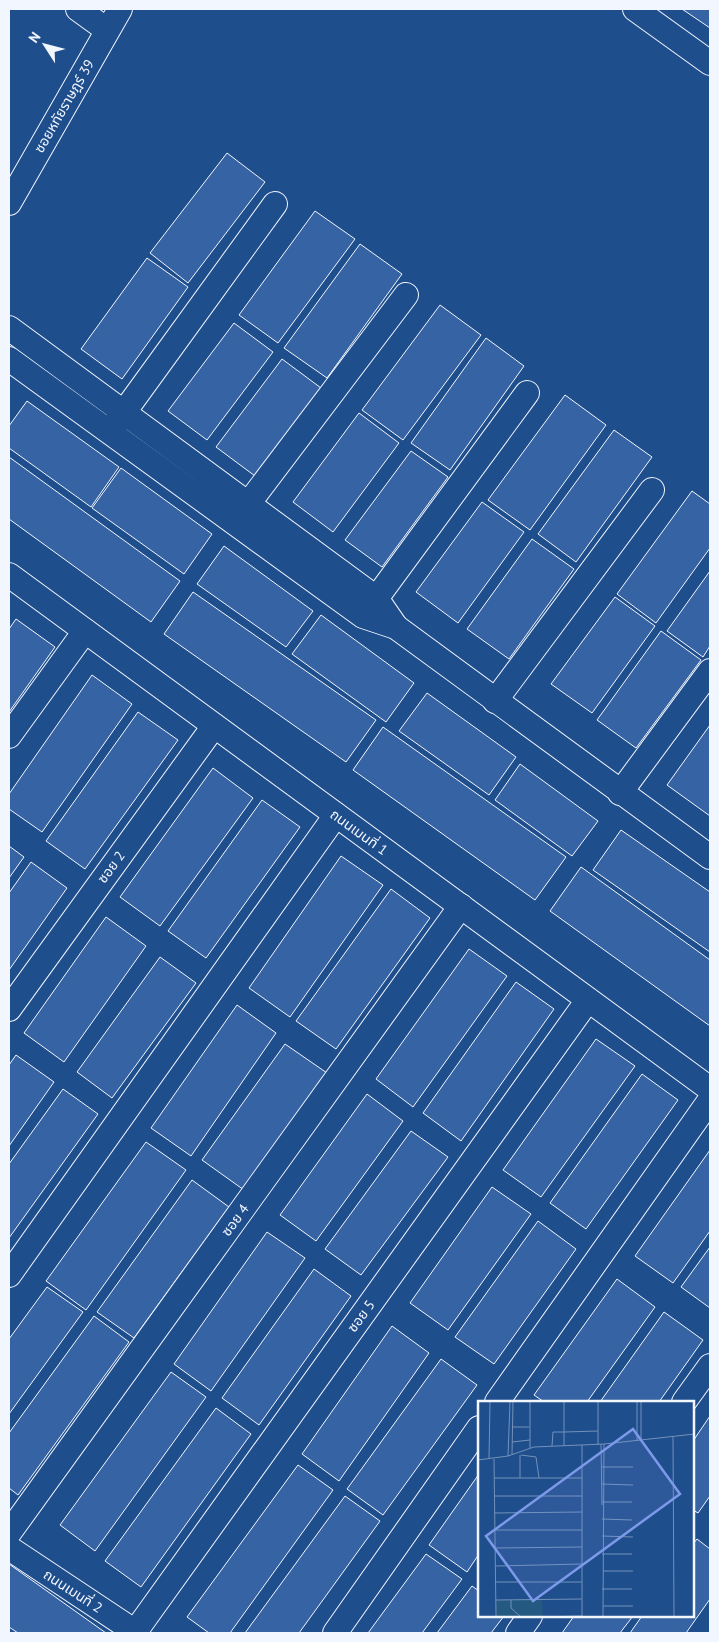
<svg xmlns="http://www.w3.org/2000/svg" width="719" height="1642" font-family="'PT Sans','Noto Sans Thai',sans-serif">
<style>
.building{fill:#3563a3;stroke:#f2f6ff}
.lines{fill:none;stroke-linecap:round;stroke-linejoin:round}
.minor-casing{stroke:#f2f6ff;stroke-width:26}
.minor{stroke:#1f4e8c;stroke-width:24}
.labels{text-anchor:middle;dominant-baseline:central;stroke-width:4;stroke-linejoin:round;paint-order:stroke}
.street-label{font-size:14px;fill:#f2f6ff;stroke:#1f4e8c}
.inset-road{fill:none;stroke:#7391ba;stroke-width:1}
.view{fill:#7d9aea;fill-opacity:0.15;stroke:#7d9aea;stroke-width:2.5}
.inset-edge{fill:none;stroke:#f2f6ff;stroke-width:2.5}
</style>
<rect width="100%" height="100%" fill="#1f4e8c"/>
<g class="building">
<path d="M682 9H710V28Z"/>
<path d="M227 153 265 182 188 283 150 253Z"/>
<path d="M315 211 355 239 278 343 239 315Z"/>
<path d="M360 244 402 274 327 378 284 348Z"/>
<path d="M147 258 188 287 122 379 81 349Z"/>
<path d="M440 305 481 335 403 440 362 410Z"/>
<path d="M234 323 273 352 207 440 168 411Z"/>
<path d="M486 338 524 366 450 470 411 443Z"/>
<path d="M282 359 321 388 255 476 216 447Z"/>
<path d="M565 395 606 425 530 530 488 500Z"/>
<path d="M27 401 119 467 91 507 9 448V426Z"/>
<path d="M359 413 399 443 333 532 293 502Z"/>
<path d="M614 430 652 457 576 562 538 534Z"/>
<path d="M411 451 448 477 382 567 345 540Z"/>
<path d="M9 457 180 581 151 622 9 519Z"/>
<path d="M121 468 212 534 184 574 92 508Z"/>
<path d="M692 491 710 504V548L656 623 617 594Z"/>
<path d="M482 502 524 532 458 623 416 592Z"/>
<path d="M532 539 574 569 509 659 467 629Z"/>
<path d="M224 546 313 611 286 647 197 584Z"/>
<path d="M710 571V646L703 657 667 631Z"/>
<path d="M193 592 376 720 346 762 164 634Z"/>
<path d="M615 597 655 626 592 713 551 684Z"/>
<path d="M321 615 414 683 386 722 292 654Z"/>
<path d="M16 619 55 647 9 712V629Z"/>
<path d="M661 631 701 660 636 748 597 720Z"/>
<path d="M92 675 132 704 42 832 9 809V794Z"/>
<path d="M427 693 516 757 489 795 399 731Z"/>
<path d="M138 712 178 740 85 869 46 841Z"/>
<path d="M710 725V816L667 785Z"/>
<path d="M383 727 566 857 535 900 353 770Z"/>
<path d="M520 764 598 821 572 856 495 800Z"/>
<path d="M213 768 253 798 160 926 120 897Z"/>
<path d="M262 800 300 827 206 958 168 931Z"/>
<path d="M621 830 710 892V952L593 870Z"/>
<path d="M9 846 24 857 9 878Z"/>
<path d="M341 856 383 885 290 1017 249 988Z"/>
<path d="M31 862 67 888 9 970V893Z"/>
<path d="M581 867 710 960V1026L550 911Z"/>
<path d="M391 889 430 918 336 1049 296 1021Z"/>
<path d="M106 917 146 946 64 1062 24 1033Z"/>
<path d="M469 949 507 976 413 1107 376 1079Z"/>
<path d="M160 957 196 983 112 1098 77 1072Z"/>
<path d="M516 982 554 1009 461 1141 423 1113Z"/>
<path d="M237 1005 276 1033 191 1156 151 1128Z"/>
<path d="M596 1039 635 1066 541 1197 503 1170Z"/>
<path d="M285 1044 327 1073 244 1190 202 1160Z"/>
<path d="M16 1055 54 1082 9 1146V1065Z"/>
<path d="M642 1074 678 1100 586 1229 550 1203Z"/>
<path d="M63 1089 98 1114 9 1238V1164Z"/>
<path d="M367 1094 403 1121 316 1241 280 1215Z"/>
<path d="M411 1131 448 1157 361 1275 325 1249Z"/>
<path d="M146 1142 186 1170 86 1310 46 1281Z"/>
<path d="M710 1150V1231L673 1283 635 1256Z"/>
<path d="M192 1180 229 1207 134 1338 97 1312Z"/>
<path d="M492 1187 531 1214 448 1330 410 1303Z"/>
<path d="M538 1221 576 1249 494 1364 455 1337Z"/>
<path d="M267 1232 305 1258 211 1391 174 1364Z"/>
<path d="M710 1247V1308L681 1287Z"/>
<path d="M314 1269 351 1296 259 1425 222 1398Z"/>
<path d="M617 1279 655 1307 587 1402H544L534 1395Z"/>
<path d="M47 1287 83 1312 9 1414V1339Z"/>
<path d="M664 1312 703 1340 659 1402H600Z"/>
<path d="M94 1316 129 1342 18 1495 9 1488V1433Z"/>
<path d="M392 1326 429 1353 339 1481 302 1454Z"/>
<path d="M441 1359 477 1385 383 1515 347 1489Z"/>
<path d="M171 1372 206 1397 95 1551 60 1525Z"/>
<path d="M216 1408 251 1434 141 1587 105 1561Z"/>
<path d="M710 1416V1496L698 1513 693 1510V1441Z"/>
<path d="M298 1465 333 1490 230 1633H209L187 1617Z"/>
<path d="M479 1474V1554L467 1572 429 1545Z"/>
<path d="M345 1496 380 1521 299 1633H245Z"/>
<path d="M697 1539 710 1549V1599L686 1633H630L642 1616H693V1544Z"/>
<path d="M426 1554 462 1579 422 1633H368Z"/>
<path d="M9 1564 106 1633H18L9 1627Z"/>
<path d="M472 1586 479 1591V1616H504L491 1633H437Z"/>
<path d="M574 1616H633L620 1633H562Z"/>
</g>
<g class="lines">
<defs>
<g id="minor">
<path d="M78 9 107 30"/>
<path d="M635 9 710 63"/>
<path d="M9 203 120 9"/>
<path d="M9 328 376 598 396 627"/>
<path d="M9 359 363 616 396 627 710 857"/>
<path d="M114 426 275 204"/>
<path d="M239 516 406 295"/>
<path d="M9 575 710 1089"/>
<path d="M367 611 527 393"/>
<path d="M495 701 652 490"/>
<path d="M9 736 85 631"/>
<path d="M620 793 710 671"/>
<path d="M9 1009 214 726"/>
<path d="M9 1275 336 815"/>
<path d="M497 1402 710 1100"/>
<path d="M684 1402 710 1366"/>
<path d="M9 1533 461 906"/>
<path d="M9 1548 137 1633"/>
<path d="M135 1632 588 1000"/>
<path d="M335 1633 479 1428"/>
<path d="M518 1633 530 1616"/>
</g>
</defs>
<use href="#minor" class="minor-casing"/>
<use href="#minor" class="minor"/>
</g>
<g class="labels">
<g class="street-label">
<text transform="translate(64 106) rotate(-60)">ซอยหทัยราษฎร์ 39</text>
<text transform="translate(359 832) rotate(36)">ถนนเมนที่ 1</text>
<text transform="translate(111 867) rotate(-54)">ซอย 2</text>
<text transform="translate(235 1220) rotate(-54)">ซอย 4</text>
<text transform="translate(361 1316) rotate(-54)">ซอย 5</text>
<text transform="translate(73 1591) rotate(33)">ถนนเมนที่ 2</text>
</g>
</g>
<g transform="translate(478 1401)">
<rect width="216" height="216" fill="#1f4e8c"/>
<path d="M64 198 65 216H18V199Z" fill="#245a82"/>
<path class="inset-road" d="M34 26H51M195 36 196 216M163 39V1M159 40V1M34 41 52 39M123 43 124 104M120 44V1M74 45 75 31H86V1M86 45V31L120 30M52 47V1M34 54 35 1M42 54V77M43 54 58 56 61 77M30 55 32 1M11 58 12 1M16 58 18 216M0 59 30 55 56 46 126 43 217 33M124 66H155M16 77H104M124 83 155 84M16 95H104M124 101H154M16 112 104 111M124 118 154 119M17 129H104M124 135 155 136M18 147 104 146M124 153H154M18 165 104 163M125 170H155M18 181H104M124 188H154M18 199 104 198M33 199V207L43 216M125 205H155M66 216 104 215M104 216V44M125 216 126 43"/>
<path class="view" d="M155 28 202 93 55 200 8 135Z"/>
<rect width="216" height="216" class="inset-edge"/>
</g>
<rect width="719" height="1642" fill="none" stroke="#f2f6ff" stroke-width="20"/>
<g transform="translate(45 45) rotate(306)" stroke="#1f4e8c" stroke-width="4" paint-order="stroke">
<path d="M0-4L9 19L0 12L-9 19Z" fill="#f2f6ff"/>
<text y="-8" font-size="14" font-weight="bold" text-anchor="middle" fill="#f2f6ff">N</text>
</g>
</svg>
